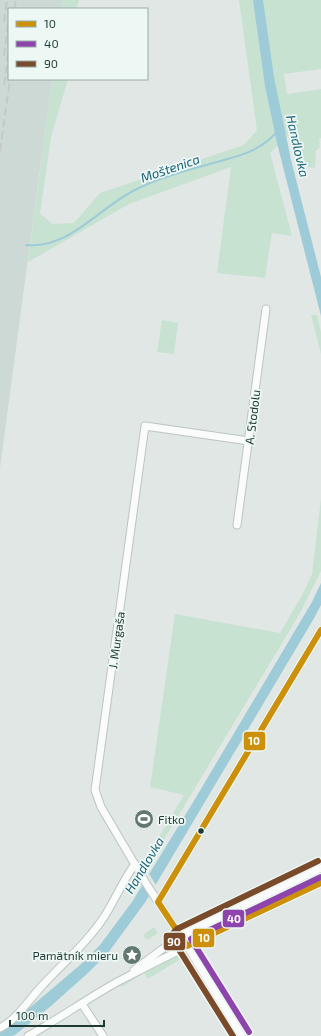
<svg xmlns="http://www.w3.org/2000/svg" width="321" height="1036" font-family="'Exo 2',sans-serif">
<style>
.built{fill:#cdd9d4}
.green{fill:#c8e2d2}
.water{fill:#9ecbd8}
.pier{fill:#e0e7e4}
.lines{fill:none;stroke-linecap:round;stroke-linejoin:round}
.stream{stroke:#9ecbd8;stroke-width:2}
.minor-casing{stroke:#bdc4c1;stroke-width:9}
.minor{stroke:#fafbfb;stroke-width:7}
.rail{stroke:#c5c9c8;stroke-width:2;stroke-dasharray:8 4;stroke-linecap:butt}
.bus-1-casing{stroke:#edf7f3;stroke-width:9}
.bus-2-casing{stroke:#edf7f3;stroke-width:9}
.bus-3-casing{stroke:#edf7f3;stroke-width:9}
.bus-1{stroke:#cc900b;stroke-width:6}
.bus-2{stroke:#8e44ad;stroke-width:6}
.bus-3{stroke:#7a4b2a;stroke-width:6}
.bus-dot{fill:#1e3a35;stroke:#edf7f3;stroke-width:1.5}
.labels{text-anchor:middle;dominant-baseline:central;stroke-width:3.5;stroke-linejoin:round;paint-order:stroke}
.street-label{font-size:12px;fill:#1e3a35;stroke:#edf7f3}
.poi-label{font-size:12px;fill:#1e3a35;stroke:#edf7f3;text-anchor:start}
.water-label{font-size:13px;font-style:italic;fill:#165f78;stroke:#edf7f3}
.line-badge{stroke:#edf7f3;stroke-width:1.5}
.badge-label{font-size:11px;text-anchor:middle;font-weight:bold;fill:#fff}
</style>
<rect width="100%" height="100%" fill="#e0e7e4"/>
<path class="built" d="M0 0H63L61 9H9V79H52L0 468Z"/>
<g class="green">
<path d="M63 0H79L76 9H61Z"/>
<path d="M239 0H321V69L284 74 287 94 321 89V138L319 139 320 147 316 151 315 168 303 166 294 130 270 153 292 236 272 233 265 278 217 273 231 167 129 204 28 262 52 79H68L51 137 40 213 52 224 74 223 100 193 244 145 257 130Z"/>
<path d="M311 315H317L321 332V354Z"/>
<path d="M162 320 178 323 174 354 157 352Z"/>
<path d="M321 499V571L300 613 147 868 144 862 184 795 150 787 175 614 280 633 301 597 312 574Z"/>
<path d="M306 879 309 885 196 939 192 933Z"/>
<path d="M154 927 158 933 147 940 143 935Z"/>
<path d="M177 941 179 942 180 946 146 965Z"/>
<path d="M178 954H185L187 955 148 979 144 973 122 987H121V985Z"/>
</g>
<g class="water">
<path d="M253 0H263L274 77 291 160 321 277V316L277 143 265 86Z"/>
<path d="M321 583V605L313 620 146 901 108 953 89 972 51 1006 15 1035 12 1036H0V1033L80 965 100 945 132 902 192 804 312 602Z"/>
</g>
<path class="pier" d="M148 872 157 887 150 898 141 883Z"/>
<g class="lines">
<path class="stream" d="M26 245C69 249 98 209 133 191 159 177 189 170 217 162 241 155 258 152 276 133"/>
<defs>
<g id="minor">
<path d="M237 525 266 309"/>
<path d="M158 902 321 630"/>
<path d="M134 970 180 936 321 868"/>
<path d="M82 1004 103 1036"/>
<path d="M0 1028C17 1019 28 1001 41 987 62 964 87 943 104 917 115 900 123 880 135 864"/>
<path d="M28 1036C59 1019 88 998 119 981 185 946 253 915 321 883"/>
<path d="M242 1036 187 946 147 885 101 807 95 790 145 426 249 441"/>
</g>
</defs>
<use href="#minor" class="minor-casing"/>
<use href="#minor" class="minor"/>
<g class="rail">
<path d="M14 9 16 0"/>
<path d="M4 22 7 0"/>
<path d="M4 56 9 16"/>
<path d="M4 85 9 49"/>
<path d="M0 151 10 79"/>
</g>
<defs>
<path id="bus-1" d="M321 630 158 902 187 946 321 883"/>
<path id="bus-2" d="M249 1032 191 939 321 877"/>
<path id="bus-3" d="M233 1036 173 940V933L177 929 318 861"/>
</defs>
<use href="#bus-1" class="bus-1-casing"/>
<use href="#bus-2" class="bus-2-casing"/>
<use href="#bus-3" class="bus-3-casing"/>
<use href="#bus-1" class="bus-1"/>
<use href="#bus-2" class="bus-2"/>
<use href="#bus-3" class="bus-3"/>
</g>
<defs>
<symbol id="stadium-disc" viewBox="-11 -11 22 22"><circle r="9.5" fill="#627772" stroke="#edf7f3"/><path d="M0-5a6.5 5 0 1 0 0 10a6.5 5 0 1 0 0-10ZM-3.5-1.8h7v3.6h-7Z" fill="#fff"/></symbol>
<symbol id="sight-disc" viewBox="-11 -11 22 22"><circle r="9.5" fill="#627772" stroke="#edf7f3"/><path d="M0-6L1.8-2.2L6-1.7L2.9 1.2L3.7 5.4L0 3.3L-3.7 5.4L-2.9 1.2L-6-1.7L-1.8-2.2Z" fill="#fff"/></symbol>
</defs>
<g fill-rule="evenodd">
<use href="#stadium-disc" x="133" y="808" width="22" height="22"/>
<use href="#sight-disc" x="121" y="944" width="22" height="22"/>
</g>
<circle class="bus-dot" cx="201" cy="831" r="3.5"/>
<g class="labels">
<g class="street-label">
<text transform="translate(252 417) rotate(-83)">A. Stodolu</text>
<text transform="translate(116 640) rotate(-82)">J. Murgaša</text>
</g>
<g class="poi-label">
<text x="158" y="819">Fitko</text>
<text x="118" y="955" text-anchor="end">Pamätník mieru</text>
</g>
<g class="water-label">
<text transform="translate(298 146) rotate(77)">Handlovka</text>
<text transform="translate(170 168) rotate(-19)">Moštenica</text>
<text transform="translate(144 865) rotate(-59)">Handlovka</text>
</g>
</g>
<g class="line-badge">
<rect x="243" y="731" width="23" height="20" rx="4" fill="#cc900b"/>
<rect x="222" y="909" width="23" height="19" rx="4" fill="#8e44ad"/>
<rect x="192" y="928" width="23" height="20" rx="4" fill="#cc900b"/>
<rect x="163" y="932" width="23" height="19" rx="4" fill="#7a4b2a"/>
</g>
<g class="badge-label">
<text x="254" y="745">10</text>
<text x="234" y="923">40</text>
<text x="204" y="942">10</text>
<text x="174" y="946">90</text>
</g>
<rect x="8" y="8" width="140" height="72" fill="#edf7f3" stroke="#9aaba7"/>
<rect x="16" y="21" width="20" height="6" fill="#cc900b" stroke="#9aaba7"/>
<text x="44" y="28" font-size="12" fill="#1e3a35">10</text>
<rect x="16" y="41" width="20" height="6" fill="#8e44ad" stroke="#9aaba7"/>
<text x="44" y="48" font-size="12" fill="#1e3a35">40</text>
<rect x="16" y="61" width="20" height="6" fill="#7a4b2a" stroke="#9aaba7"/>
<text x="44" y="68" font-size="12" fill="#1e3a35">90</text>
<path d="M10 1020v6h94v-6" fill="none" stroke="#1e3a35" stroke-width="2"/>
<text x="16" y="1020" font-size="12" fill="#1e3a35" stroke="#edf7f3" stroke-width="3" paint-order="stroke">100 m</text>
</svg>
